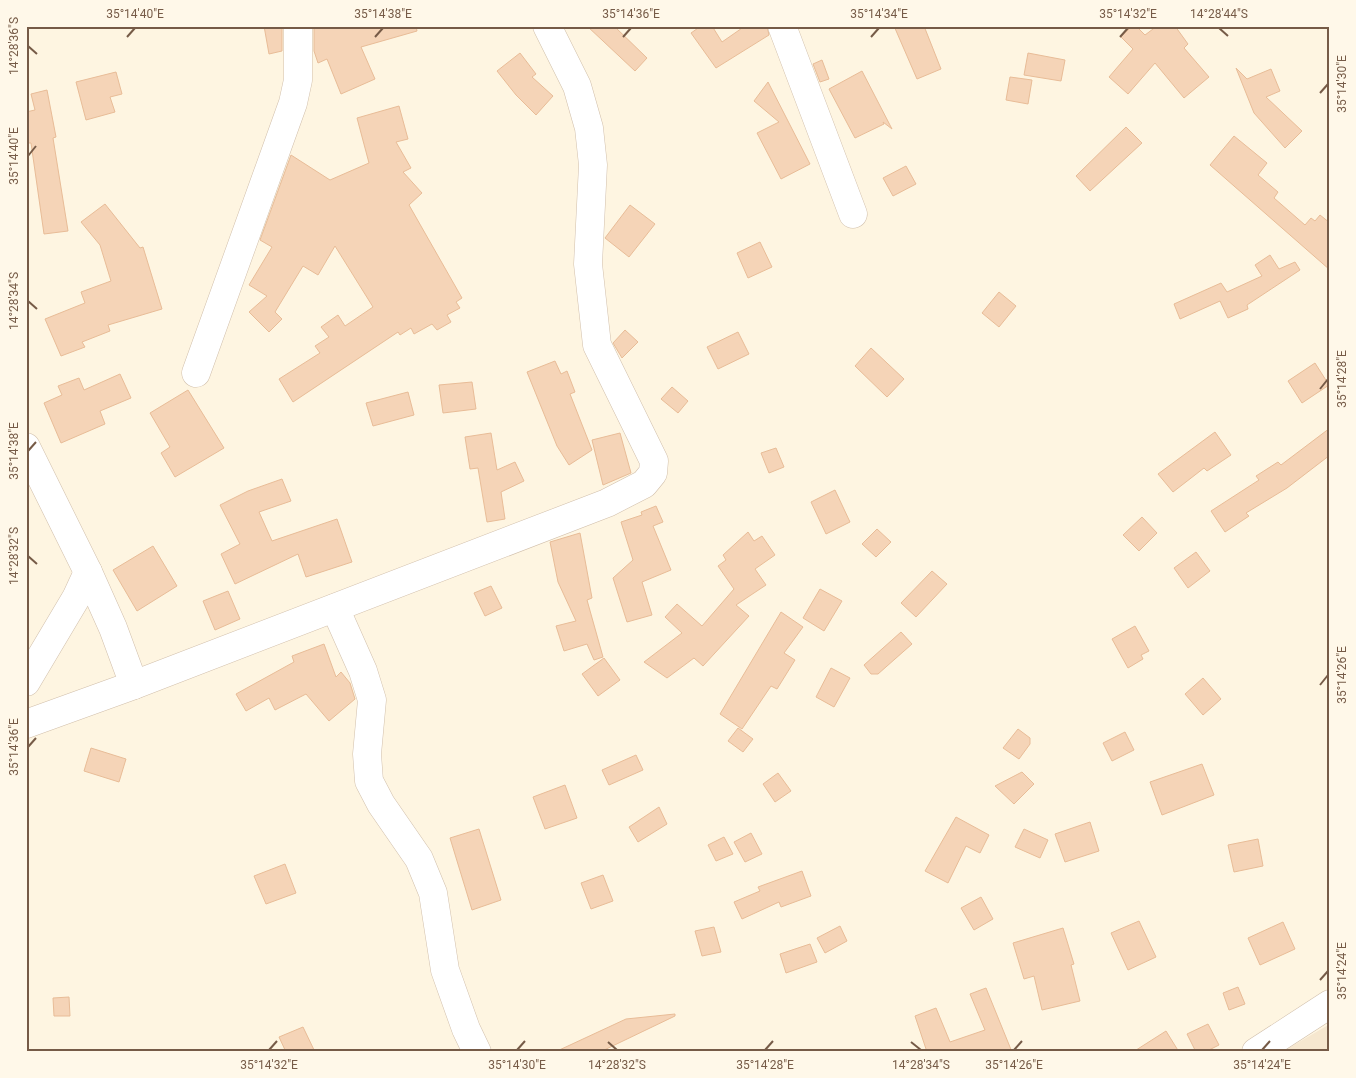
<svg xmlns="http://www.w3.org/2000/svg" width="1356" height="1078" font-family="Roboto,sans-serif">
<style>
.residential{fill:#f6e7cf}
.building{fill:#f5d4b7;stroke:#e8bc97}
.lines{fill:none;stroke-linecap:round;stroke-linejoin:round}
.minor-casing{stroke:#d1bfab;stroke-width:29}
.minor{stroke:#fff;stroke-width:28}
.ticks{fill:none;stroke:#765b47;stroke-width:2}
.neatline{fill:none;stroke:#765b47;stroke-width:2}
.ticks-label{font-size:12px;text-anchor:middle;fill:#765b47}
</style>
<rect width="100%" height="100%" fill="#fef5e1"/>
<path class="residential" d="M1330 1024V1052H1282Z"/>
<g class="building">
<path d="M264 26H282V51L269 54Z"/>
<path d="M314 26H416L417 31 361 47 375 79 341 94 327 59 318 63 314 51Z"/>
<path d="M587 26H614L647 58 635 71Z"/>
<path d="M701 26H712L722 42 745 26H767L769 35 716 68 691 33Z"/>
<path d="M894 26H924L941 69 917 79Z"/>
<path d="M1132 26H1136L1145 35 1157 26H1175L1188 44 1184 48 1209 77 1184 98 1155 63 1128 94 1109 77 1133 49 1121 37Z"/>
<path d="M520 53 536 74 532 77 553 96 536 115 516 95 497 71Z"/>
<path d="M1028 53 1065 60 1061 81 1024 75Z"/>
<path d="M822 60 829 79 820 82 813 64Z"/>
<path d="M1236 68 1247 79 1271 69 1280 91 1266 97 1302 131 1285 148 1254 113Z"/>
<path d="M862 71 892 129 883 122 884 124 855 138 829 89Z"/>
<path d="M116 72 122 94 110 97 115 112 86 120 76 82Z"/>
<path d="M1010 77 1032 80 1028 104 1006 100Z"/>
<path d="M768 82 810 164 781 179 757 133 779 122 754 101Z"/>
<path d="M47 90 56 137 53 138 68 231 44 234 31 143H28L26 133V112L35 110 31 94Z"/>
<path d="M399 106 408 139 396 142 411 168 403 172 422 193 409 205 462 298 456 302 460 308 447 315 451 322 437 330 432 324 414 334 411 328 400 335 398 332 293 402 279 379 320 353 315 346 329 337 321 327 338 315 345 326 373 307 335 246 318 275 303 266 275 312 282 319 269 332 249 312 267 296 249 285 272 247 260 240 291 155 330 180 369 163 357 118Z"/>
<path d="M1126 127 1142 143 1090 191 1076 176Z"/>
<path d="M1234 136 1267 163 1258 175 1278 192 1274 198 1305 225 1311 218 1315 221 1320 215 1330 223V270L1210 165Z"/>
<path d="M906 166 916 184 893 196 883 178Z"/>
<path d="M105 204 140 248 143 247 162 309 108 325 110 331 82 342 85 347 61 356 45 319 85 303 81 292 111 281 100 245 81 222Z"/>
<path d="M630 205 655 224 629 257 605 238Z"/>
<path d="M760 242 772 267 748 278 737 253Z"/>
<path d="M1270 255 1279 269 1295 262 1300 270 1247 305 1248 309 1228 318 1220 301 1180 319 1174 304 1221 283 1227 292 1262 276 1255 265Z"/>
<path d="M999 292 1016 306 999 327 982 313Z"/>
<path d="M625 330 638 342 622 358 613 343Z"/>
<path d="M738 332 749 354 718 369 707 347Z"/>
<path d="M871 348 904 379 887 397 855 366Z"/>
<path d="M555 361 561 374 567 371 575 392 570 394 592 450 569 465 557 446 527 372Z"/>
<path d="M1315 363 1329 385 1302 403 1288 381Z"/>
<path d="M120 374 131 398 100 411 105 424 61 443 44 403 62 395 58 386 79 378 84 390Z"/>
<path d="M472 382 476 409 443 413 439 385Z"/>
<path d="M672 387 688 401 678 413 661 399Z"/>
<path d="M188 390 224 448 175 477 161 453 170 447 150 413Z"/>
<path d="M408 392 414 415 373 426 366 403Z"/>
<path d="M1330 428V455L1287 488 1246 513 1249 516 1225 532 1211 511 1259 480 1256 476 1278 462 1281 465Z"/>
<path d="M1215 432 1231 455 1207 471 1204 468 1173 492 1158 474Z"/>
<path d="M491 433 497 470 515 462 524 481 501 492 505 519 487 522 478 468 470 469 465 437Z"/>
<path d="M620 433 631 473 603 485 592 440Z"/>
<path d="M776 448 784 467 769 473 761 453Z"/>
<path d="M282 479 291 501 259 512 272 541 337 519 352 562 306 577 298 554 235 584 221 554 240 544 220 505 248 491Z"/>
<path d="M835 490 850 522 826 534 811 502Z"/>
<path d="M656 506 663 522 653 526 671 570 642 582 652 615 627 622 613 578 633 560 621 522 642 515 641 512Z"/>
<path d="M1142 517 1157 533 1139 551 1123 535Z"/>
<path d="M877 529 891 542 876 557 862 544Z"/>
<path d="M748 532 754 541 762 536 775 555 755 569 766 585 736 605 749 616 703 666 694 658 667 678 644 662 682 633 665 617 677 604 702 626 734 589 718 566 726 560 723 555Z"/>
<path d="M580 533 592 598 587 600 603 657 594 660 587 644 564 651 556 626 576 621 558 582 550 542Z"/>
<path d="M153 546 177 586 137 611 113 570Z"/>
<path d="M1196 552 1210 571 1188 588 1174 568Z"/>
<path d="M932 571 947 584 916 617 901 603Z"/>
<path d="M491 586 502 608 485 616 474 593Z"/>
<path d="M820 589 842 601 824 631 803 618Z"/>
<path d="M228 591 240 619 215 630 203 601Z"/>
<path d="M781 612 803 627 784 653 795 660 777 689 771 686 742 729 720 714Z"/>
<path d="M1135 626 1149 651 1141 655 1143 659 1128 668 1112 639Z"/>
<path d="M901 632 912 644 878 674H871L864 665Z"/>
<path d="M324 644 336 677 341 672 350 683 355 699 329 721 306 694 275 710 269 698 246 711 236 694 294 662 292 656Z"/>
<path d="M604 658 620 680 598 696 582 674Z"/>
<path d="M831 668 850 678 834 707 816 697Z"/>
<path d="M1203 678 1221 699 1203 715 1185 694Z"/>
<path d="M738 728 753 739 743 752 728 741Z"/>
<path d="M1018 729 1030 738V744L1019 759 1003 748Z"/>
<path d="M1125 732 1134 750 1112 761 1103 743Z"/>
<path d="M91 748 126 759 119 782 84 771Z"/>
<path d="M636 755 643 770 609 785 602 770Z"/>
<path d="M1202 764 1214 795 1162 815 1150 782Z"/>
<path d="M1022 772 1034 784 1014 804 995 786Z"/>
<path d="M778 773 791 791 775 802 763 784Z"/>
<path d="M565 785 577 818 545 829 533 797Z"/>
<path d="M659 807 667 824 638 842 629 827Z"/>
<path d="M956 817 989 835 980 853 966 846 948 883 925 871Z"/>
<path d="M1090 822 1099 851 1065 862 1055 834Z"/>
<path d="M479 829 501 900 472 910 450 838Z"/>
<path d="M1024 829 1048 840 1040 858 1015 847Z"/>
<path d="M751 833 762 854 745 862 734 842Z"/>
<path d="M724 837 733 854 716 861 708 845Z"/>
<path d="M1258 839 1263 866 1234 872 1228 845Z"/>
<path d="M285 864 296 893 266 904 254 876Z"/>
<path d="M802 871 811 896 781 907 779 902 742 919 734 902 760 891 758 887Z"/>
<path d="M603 875 613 901 591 909 581 883Z"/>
<path d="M981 897 993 919 974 930 961 908Z"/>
<path d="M1139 921 1156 957 1128 970 1111 933Z"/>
<path d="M1283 922 1295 949 1260 965 1248 938Z"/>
<path d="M840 926 847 941 825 953 817 938Z"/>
<path d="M714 927 721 952 702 956 695 931Z"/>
<path d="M1063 928 1074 964 1071 965 1080 1001 1042 1010 1034 976 1024 979 1013 943Z"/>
<path d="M810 944 817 962 786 973 780 954Z"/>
<path d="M1238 987 1245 1004 1229 1010 1223 993Z"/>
<path d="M986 988 1012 1052H927L915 1016 936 1008 950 1042 985 1030 970 994Z"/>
<path d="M69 997 70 1016H54L53 998Z"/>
<path d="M675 1014V1016L600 1052H555L626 1019Z"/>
<path d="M1208 1024 1219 1045 1205 1052H1196L1187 1034Z"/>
<path d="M303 1027 315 1052H286L279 1037Z"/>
<path d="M1166 1031 1179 1052H1133Z"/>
</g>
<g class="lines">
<defs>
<g id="minor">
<path d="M782 26 853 214"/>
<path d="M196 373 293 103 298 80V26"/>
<path d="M26 447 88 572 113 628 134 685"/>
<path d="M335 608 363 671 372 700 367 754 369 781 381 804 419 859 433 893 445 970 466 1029 477 1052"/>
<path d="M26 682 76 598 88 572"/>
<path d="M26 724 134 685 607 503 644 484 653 473 654 461 597 345 588 264 593 165 589 128 577 86 547 26"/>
<path d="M1256 1052 1330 1004"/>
</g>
</defs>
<use href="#minor" class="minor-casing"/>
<use href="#minor" class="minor"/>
</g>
<path class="ticks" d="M1219 28 1228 36M127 37 135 28M375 37 383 28M623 37 631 28M871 37 879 28M1120 37 1128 28M28 46 37 54M1320 93 1328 84M28 156 36 146M28 301 37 309M1320 389 1328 379M28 451 36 442M28 556 37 564M1320 685 1328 675M28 747 36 738M1320 980 1328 971M608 1042 617 1050M911 1042 921 1050M269 1050 277 1041M517 1050 525 1041M765 1050 773 1041M1014 1050 1022 1041M1262 1050 1270 1041"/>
<rect width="1356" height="1078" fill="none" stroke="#fff8e9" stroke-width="55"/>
<rect x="28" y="28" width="1300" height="1022" class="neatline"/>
<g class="ticks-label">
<text x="135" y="18">35°14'40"E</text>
<text x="383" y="18">35°14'38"E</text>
<text x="631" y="18">35°14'36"E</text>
<text x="879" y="18">35°14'34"E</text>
<text x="1128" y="18">35°14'32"E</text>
<text x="1219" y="18">14°28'44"S</text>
<text transform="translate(14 46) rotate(-90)" y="4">14°28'36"S</text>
<text transform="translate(1342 84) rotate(-90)" y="4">35°14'30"E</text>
<text transform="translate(14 156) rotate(-90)" y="4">35°14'40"E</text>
<text transform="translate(14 301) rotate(-90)" y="4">14°28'34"S</text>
<text transform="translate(1342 379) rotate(-90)" y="4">35°14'28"E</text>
<text transform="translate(14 451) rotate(-90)" y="4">35°14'38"E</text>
<text transform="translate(14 556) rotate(-90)" y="4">14°28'32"S</text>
<text transform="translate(1342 675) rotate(-90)" y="4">35°14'26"E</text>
<text transform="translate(14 747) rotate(-90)" y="4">35°14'36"E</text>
<text transform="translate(1342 971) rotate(-90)" y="4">35°14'24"E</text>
<text x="269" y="1069">35°14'32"E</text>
<text x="517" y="1069">35°14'30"E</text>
<text x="617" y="1069">14°28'32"S</text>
<text x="765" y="1069">35°14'28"E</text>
<text x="921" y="1069">14°28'34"S</text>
<text x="1014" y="1069">35°14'26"E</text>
<text x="1262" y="1069">35°14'24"E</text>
</g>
</svg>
